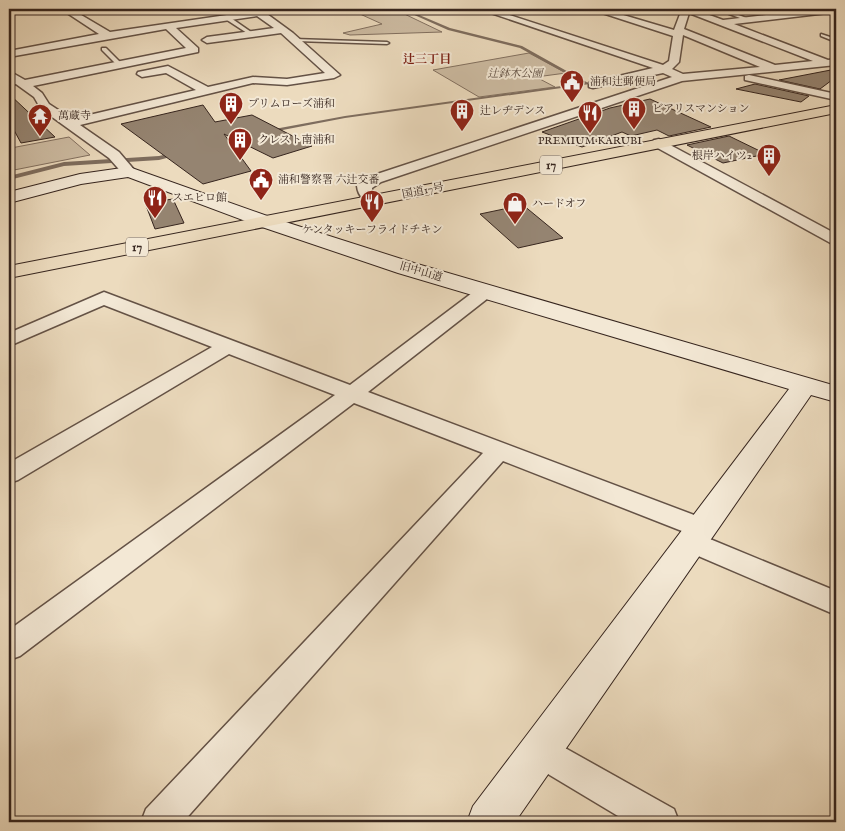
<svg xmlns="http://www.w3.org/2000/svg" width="845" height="831" font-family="'IM FELL English','Noto Serif JP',serif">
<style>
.green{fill:#cdbca3;stroke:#827060}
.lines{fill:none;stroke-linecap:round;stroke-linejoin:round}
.stream{fill:#7e6d5e;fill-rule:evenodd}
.building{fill:#958471;stroke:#36251e}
.lane-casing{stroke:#645246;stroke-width:3}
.street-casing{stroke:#645246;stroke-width:3}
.secondary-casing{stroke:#36251e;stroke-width:2}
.highway-casing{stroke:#36251e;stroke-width:2}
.lane{fill:#f3e8d5;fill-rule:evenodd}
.street{fill:#f3e8d5;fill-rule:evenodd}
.secondary{fill:#f3e8d5;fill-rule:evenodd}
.highway{fill:#ecdbbe;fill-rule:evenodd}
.labels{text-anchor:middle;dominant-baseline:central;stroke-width:4;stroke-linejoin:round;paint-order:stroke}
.far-park-label{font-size:11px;font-style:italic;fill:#5c4b3f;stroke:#f3e8d5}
.far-poi-label{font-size:11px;fill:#36251e;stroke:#f3e8d5;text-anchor:start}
.far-street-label{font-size:11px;fill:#36251e;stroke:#f3e8d5}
.far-neighbourhood-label{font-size:12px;font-weight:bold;fill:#7a1f14;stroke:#f3e8d5}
.shield{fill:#f3e8d5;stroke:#6f6055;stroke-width:1}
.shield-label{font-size:12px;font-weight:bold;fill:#36251e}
</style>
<rect width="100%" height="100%" fill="#ecdbbe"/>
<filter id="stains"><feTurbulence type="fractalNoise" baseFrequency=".004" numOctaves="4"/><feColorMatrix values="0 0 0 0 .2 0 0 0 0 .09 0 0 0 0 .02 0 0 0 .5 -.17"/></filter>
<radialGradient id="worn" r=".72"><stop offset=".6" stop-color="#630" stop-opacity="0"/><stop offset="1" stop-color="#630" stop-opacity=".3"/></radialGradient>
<g class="green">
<path d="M309 9H394L442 32 350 35 343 33 382 24 349 9 325 13Z"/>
<path d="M529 53 566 73 536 77 555 87 479 97 433 70Z"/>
<path d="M69 137 90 155 9 171V147L11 148Z"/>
</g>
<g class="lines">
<g class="stream">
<path d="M401 9H405L450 28 522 46 590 84 345 118 267 133V131L269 130 345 116 583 83 520 48 448 30Z"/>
<path d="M176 152 178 153V155L159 160 64 166 9 180V176L64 162 159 156Z"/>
</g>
</g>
<g class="building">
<path d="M836 69V77L820 89 779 80Z"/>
<path d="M755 84 809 96 801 102 736 89Z"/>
<path d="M9 94 55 137 21 143 9 121Z"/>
<path d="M650 99 711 127 669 136 657 130 631 136 622 132 582 147 542 132 610 108Z"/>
<path d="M203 105 215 122 252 115 312 146 273 158 224 134 251 171 203 184 121 124Z"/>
<path d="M729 136 766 154 723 163 687 145Z"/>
<path d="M173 199 184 223 155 229 145 203Z"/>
<path d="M523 205 563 238 518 248 480 214Z"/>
</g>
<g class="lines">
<defs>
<g id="lane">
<path d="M525 9H532L501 16 499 15Z"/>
<path d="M716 9H722L752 20 748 21Z"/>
<path d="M224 16H228L254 34 250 35 224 18Z"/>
<path d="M821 34 836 39V42L821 36Z"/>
<path d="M294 39 387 42 389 43 387 44 296 41Z"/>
<path d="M102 48H106L122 64V66H118L102 50Z"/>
<path d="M20 79 22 82 9 86V82Z"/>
</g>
<g id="street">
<path d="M61 9H71L110 32 268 9H288L287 11 267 14 293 33 340 75 334 78 287 85 253 83 80 125 119 152 136 172 129 176 124 175 109 158 41 109 34 97 9 79V71L25 80 186 48 166 29 9 57V51L99 34ZM257 16 274 28 207 37 202 40 207 43 281 33 325 73 287 79 253 77 208 87 168 66 138 72 137 74 142 77 166 73 196 90 72 119 49 104 42 93 33 86 198 52V48L176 28Z"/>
<path d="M479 9H491L663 65 669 61 673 36 590 9H603L674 30 682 9H693L723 20 816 9H836V12L734 24 828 60 836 59V65L682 81 381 182 372 188V191L385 201 377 206C366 203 358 197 357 186L371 176 672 77 663 73 593 88 589 87V83L653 68ZM689 13 813 61 775 65 684 29ZM683 35 760 67 683 74 672 69 679 62Z"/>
<path d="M749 75 836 94V100L745 80V76Z"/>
<path d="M659 139 836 234V246L654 146 652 143 654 140Z"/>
<path d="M486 286 492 287 495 291 492 295 368 392 710 521 714 528 710 535 705 537 836 591V615L682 549 678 542 682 535 687 533 503 461 183 822H141L146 809 483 453 354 403 20 656 9 660V630L335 395 229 354 18 480 9 483V463L212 347 104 305 9 346V333L104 292 350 385 480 287Z"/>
<path d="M540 734 674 809 679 822H628L528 762 523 750 528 738Z"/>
</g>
<path id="secondary" d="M129 167 273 218 414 263 836 386V402L811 395 515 822H467L473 806 789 389 398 273 259 226 128 177 81 184 9 203V192L80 174Z"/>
<path id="highway" d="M836 105V113L9 278V266Z"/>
</defs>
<use href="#lane" class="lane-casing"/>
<use href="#street" class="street-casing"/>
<use href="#secondary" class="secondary-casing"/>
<use href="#highway" class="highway-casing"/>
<use href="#lane" class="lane"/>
<use href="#street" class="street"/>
<use href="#secondary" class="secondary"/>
<use href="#highway" class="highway"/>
</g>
<defs>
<symbol id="civic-pin" viewBox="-11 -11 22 30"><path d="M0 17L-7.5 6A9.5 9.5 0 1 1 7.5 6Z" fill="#8f2418" stroke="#f3e8d5"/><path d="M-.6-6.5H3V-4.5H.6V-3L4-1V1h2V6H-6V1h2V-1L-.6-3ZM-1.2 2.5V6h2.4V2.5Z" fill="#fff"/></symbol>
<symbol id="building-pin" viewBox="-11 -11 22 30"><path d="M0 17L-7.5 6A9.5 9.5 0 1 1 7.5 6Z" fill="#8f2418" stroke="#f3e8d5"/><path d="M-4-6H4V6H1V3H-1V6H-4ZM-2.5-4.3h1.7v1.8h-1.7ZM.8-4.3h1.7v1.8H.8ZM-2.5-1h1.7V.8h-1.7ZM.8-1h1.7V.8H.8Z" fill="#fff"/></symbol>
<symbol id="restaurant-pin" viewBox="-11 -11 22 30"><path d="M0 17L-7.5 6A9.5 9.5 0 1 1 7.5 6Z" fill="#8f2418" stroke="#f3e8d5"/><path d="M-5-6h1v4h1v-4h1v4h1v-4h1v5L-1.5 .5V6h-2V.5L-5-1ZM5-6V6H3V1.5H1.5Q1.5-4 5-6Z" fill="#fff"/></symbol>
<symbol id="temple-pin" viewBox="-11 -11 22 30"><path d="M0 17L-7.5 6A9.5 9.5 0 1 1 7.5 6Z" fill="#8f2418" stroke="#f3e8d5"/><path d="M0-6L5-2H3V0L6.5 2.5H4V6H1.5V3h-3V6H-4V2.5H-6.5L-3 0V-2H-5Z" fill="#fff"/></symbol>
<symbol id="shop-pin" viewBox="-11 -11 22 30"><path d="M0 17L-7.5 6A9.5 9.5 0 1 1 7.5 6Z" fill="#8f2418" stroke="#f3e8d5"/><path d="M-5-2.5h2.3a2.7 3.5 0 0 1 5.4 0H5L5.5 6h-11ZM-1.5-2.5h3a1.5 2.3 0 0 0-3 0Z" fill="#fff"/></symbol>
</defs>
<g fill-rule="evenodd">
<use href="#civic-pin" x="558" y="68" width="28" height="38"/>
<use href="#building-pin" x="217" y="90" width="28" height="38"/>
<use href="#building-pin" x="620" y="95" width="28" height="38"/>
<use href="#building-pin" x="448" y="97" width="28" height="38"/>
<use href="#restaurant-pin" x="576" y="99" width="28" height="38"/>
<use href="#temple-pin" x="26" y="102" width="28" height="38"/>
<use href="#building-pin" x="226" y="126" width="28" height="38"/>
<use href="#building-pin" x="755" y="142" width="28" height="38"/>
<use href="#civic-pin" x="247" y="166" width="28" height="38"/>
<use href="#restaurant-pin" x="141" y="184" width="28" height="38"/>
<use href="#restaurant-pin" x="358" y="188" width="28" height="38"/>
<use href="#shop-pin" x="501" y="190" width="28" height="38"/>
</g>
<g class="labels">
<g class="far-park-label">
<text x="515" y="74">辻鉢木公園</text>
</g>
<g class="far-poi-label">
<text x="590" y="82">浦和辻郵便局</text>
<text x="248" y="104">プリムローズ浦和</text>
<text x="652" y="109">ビアリスマンション</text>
<text x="480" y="111">辻レヂデンス</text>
<text x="58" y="116">萬蔵寺</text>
<text x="258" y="140">クレスト南浦和</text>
<text x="590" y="141" text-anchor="middle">PREMIUM KARUBI</text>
<text x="752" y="156" text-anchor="end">根岸ハイツ2</text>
<text x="278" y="180">浦和警察署 六辻交番</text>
<text x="172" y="198">スエヒロ館</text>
<text x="532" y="204">ハードオフ</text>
<text x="372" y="230" text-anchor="middle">ケンタッキーフライドチキン</text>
</g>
<g class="far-street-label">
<text transform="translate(423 191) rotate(-11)">国道17号</text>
<text transform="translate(421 272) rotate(16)">旧中山道</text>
</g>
<g class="far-neighbourhood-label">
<text x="427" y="59">辻三丁目</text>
</g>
<g class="shield">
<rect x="540" y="155.5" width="22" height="19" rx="4"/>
<rect x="126" y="237.5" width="22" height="19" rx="4"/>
</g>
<g class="shield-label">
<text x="551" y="165">17</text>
<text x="137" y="247">17</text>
</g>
</g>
<rect width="845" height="831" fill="none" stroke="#ecdbbe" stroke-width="30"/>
<rect x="10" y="10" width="825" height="811" fill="none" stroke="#36251e" stroke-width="2.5"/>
<rect x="15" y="15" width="815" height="801" fill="none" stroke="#36251e"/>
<rect width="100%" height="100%" filter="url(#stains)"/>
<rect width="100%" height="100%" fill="url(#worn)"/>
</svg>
